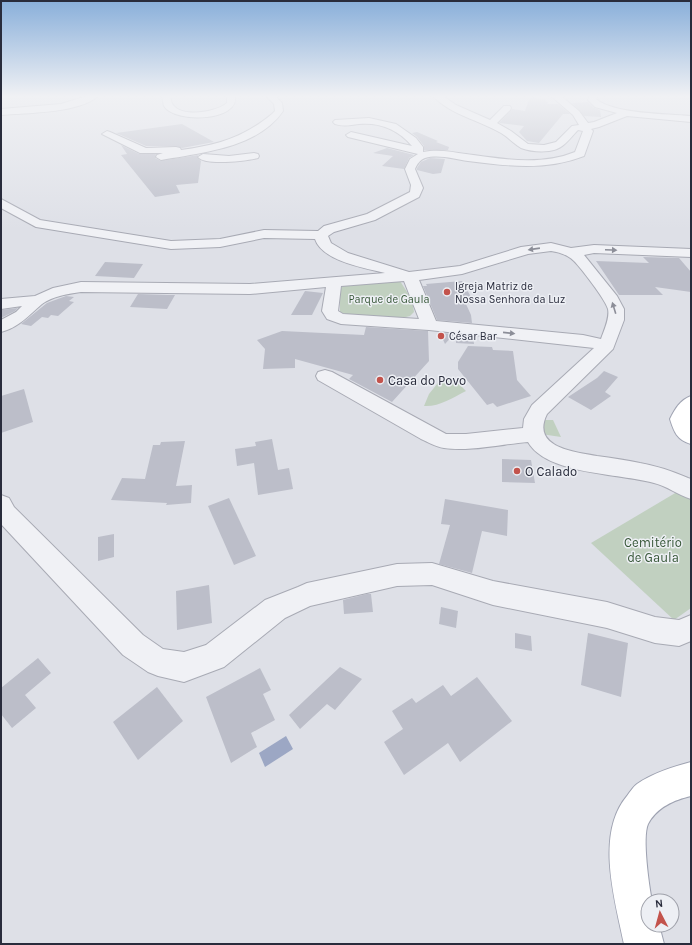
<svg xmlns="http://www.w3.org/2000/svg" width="692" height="945" font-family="Karla,sans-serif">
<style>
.green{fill:#c1d0c0}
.water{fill:#9ca7c4}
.building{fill:#bcbec9}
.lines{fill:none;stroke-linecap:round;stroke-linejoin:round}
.minor-casing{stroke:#a8aab4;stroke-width:2}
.major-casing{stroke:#9ea2b1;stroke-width:2}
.minor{fill:#f0f1f5;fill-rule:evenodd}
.major{fill:#fff;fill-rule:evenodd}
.oneway{fill:#8c8e98}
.poi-dot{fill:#c3534c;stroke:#edeff4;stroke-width:1.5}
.labels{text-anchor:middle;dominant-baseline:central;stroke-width:3;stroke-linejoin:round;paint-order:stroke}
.far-poi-label{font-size:11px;fill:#292c3c;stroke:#edeff4;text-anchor:start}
.far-park-label{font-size:11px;fill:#375738;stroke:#edeff4}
.poi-label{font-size:13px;fill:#292c3c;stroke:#edeff4;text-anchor:start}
.park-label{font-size:13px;fill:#375738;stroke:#edeff4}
</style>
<rect width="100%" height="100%" fill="#dee0e7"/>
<g class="green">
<path d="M400 281 409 295 413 306 414 312 410 316 402 318 350 316 340 312V292L342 286 347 284Z"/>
<path d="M442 378 457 382 466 391C452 398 439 407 424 406L429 394Z"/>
<path d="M543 420H553L561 437 541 434Z"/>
<path d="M682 489 691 495V608L674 620 591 543Z"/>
</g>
<path class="water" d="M286 736 293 749 265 767 259 753Z"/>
<g class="building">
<path d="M530 97 546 99 545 101 548 102 547 104H558L570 114H563L539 143 527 141 519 132 524 126 499 123 512 109 525 111Z"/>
<path d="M588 102 594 108 600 110 601 117 584 116 572 103Z"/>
<path d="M182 124 214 142 182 148 176 146H146L116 133Z"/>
<path d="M417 132 438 141 436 142 449 147 448 150H424V146L417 137 412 133Z"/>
<path d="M121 145 139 154H156L155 158 161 161 198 155 197 157 201 161 198 183 176 185 180 193 155 197 121 155 127 154Z"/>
<path d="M387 148 414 155 409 158 404 169 382 166 393 156 373 153Z"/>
<path d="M430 158 445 159 441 173 433 174 417 170V168L421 162Z"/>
<path d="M643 257 679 258 691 272V292L655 287 663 295H619L596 261 649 263Z"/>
<path d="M105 262 143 264 134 278 95 276Z"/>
<path d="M462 281 475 304H466L471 315 472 323 437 320 423 286H427L426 284Z"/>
<path d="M305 291 323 293 312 315H291Z"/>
<path d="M138 294 169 295H175L167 309 130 307Z"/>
<path d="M66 296 74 297 69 301 74 302 58 316 51 315 48 318 42 317 31 326 21 324 47 303Z"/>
<path d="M18 308 15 311 1 318V310Z"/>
<path d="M366 327 428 331 429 361 392 402 349 379 353 375 295 359V368L263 369 265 349 257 340 282 331 364 335Z"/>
<path d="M440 333 454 334 445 344Z"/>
<path d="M456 334 473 336 474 344 456 343Z"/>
<path d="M468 346 492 347 493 350 513 351 517 380 531 396 497 407 493 403 487 405 458 369V362Z"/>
<path d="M604 371 618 377 605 392 611 396 591 410 568 397 597 378Z"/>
<path d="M24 389 33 422 1 433V396Z"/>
<path d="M272 439 278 470 289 468 293 489 258 495 254 463 237 466 235 449 256 446 255 442Z"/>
<path d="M185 441 176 486 192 485 191 503 166 505 167 503 111 500 122 478 145 479 153 445H160L161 442Z"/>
<path d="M502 459 531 460 535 483 502 482Z"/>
<path d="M229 498 256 556 234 565 208 506Z"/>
<path d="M445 499 508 510 507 536 482 531 472 573 439 564 450 525 441 524Z"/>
<path d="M114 534V557L98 561V537Z"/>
<path d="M209 585 212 623 177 630 176 591Z"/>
<path d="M367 594H371L373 612 344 614 343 600Z"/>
<path d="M441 607 458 611 456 628 439 624Z"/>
<path d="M515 633 531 636 532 651 515 648Z"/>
<path d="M588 633 628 643 621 697 581 685Z"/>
<path d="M38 658 51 673 25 695 36 708 12 728 1 714V688Z"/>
<path d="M340 667 362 679 335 710 327 704 300 729 289 715Z"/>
<path d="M260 668 271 690 263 694 275 720 251 733 257 747 231 763 206 697Z"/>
<path d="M477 677 512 721 460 762 448 743 404 775 384 742 403 729 392 711 412 698 416 703 443 685 451 696Z"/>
<path d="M157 687 183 721 138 760 113 722Z"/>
</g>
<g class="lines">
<defs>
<g id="minor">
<path d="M87 96H98C80 113 26 113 1 115V109L61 104Z"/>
<path d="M162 96H170C171 100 171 103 173 105 183 118 216 112 227 103V96H235C240 121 175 124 164 106 163 103 163 99 162 96Z"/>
<path d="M266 96H275L282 103 283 111C258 148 201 153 161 160L156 157 157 155 163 153H140L102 134 107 131 110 132 146 148 176 147 180 148 181 150C217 145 243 138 272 114L275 111 274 104Z"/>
<path d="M433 96H443L456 105 490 120 504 106H510L511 108 510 110 497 123 511 131 528 144 544 145 556 142 572 126 579 125 573 115 551 96H561L579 111 588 123 594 122 617 113 595 107 588 100 590 96H598L596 99C614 114 667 114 691 116V122L627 116 599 127 591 129 593 131 584 156C546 171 507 166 468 161 455 159 438 154 425 158 420 160 417 164 415 169L423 188 419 197 375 220 334 232 328 236 331 243 348 253 409 272 460 266 521 247 551 243 571 248 594 245 691 249V257L594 253 584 255 617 296 624 309V320L613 349 547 414C530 448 576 452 597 456 612 458 626 460 640 463 657 466 672 471 688 478L691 479V499C678 495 667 486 654 483 619 473 547 475 528 442 504 444 468 452 444 448 436 447 428 442 421 439L318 380 316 376 318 372 325 370 332 372 446 434H466L523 428 524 419 532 405 594 348 429 330 341 324 327 319 322 311 326 287 250 294 81 292C68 294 53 296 42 304 29 315 18 328 1 332V320L16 312 22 306 1 309V299L35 296 53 288 81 282 250 284 385 273C365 268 322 261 315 239L264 238 220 247 171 249 36 227 1 208V199L40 220 171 241 220 239 264 230 318 231 324 226 367 214 410 192 411 185 405 169 410 159 418 154 348 137 346 135 351 132 412 146C399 130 380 122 359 124 350 125 344 127 335 124L333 122 335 120 369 118 396 124 416 138 423 147V152C438 149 452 152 466 154 502 159 541 166 575 152L583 131 578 130C568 140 564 149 549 151 540 152 529 151 521 148 514 144 508 137 501 133 479 120 451 115 433 96ZM551 251C559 252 568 255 574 261 581 268 605 299 608 309 610 318 604 330 601 339L583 335 436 321 419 280 462 274 528 254ZM404 281 419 319 343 314 338 311 341 286Z"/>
<path d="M254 153 258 154 259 156 258 158C246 161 205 166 198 157L203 154 229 156Z"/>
<path d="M1 495 9 498 14 507 143 635 163 649 184 652 206 645 265 600 298 587 307 583 397 564 432 563 493 581 607 602 655 617 679 620 691 615V641L679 646 655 643 607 628 493 605 432 585 397 586 310 606 285 618 224 667 184 682 158 676 148 672 123 655 1 524Z"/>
</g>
<g id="major">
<path d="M691 396V444C677 440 674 432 670 419 675 409 680 400 691 396Z"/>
<path d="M691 762V796C674 800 657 807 648 824 642 837 649 886 652 901H648V925H659L664 944H624C615 900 595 834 627 796 630 792 633 787 637 784 653 773 672 767 691 762Z"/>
</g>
</defs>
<use href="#minor" class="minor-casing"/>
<use href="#major" class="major-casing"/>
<use href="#minor" class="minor"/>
<use href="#major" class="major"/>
</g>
<defs><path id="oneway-solid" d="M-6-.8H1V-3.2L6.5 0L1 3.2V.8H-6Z"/></defs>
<g class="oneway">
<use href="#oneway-solid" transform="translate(534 249) rotate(172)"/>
<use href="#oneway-solid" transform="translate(611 250) rotate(2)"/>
<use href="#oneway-solid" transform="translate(614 308) rotate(-107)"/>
<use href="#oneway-solid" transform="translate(509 333) rotate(6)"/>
</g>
<linearGradient id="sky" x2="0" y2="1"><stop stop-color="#89afda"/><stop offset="0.42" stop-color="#f0f1f4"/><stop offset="1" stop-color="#f0f1f4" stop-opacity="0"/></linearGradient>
<rect width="692" height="229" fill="url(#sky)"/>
<g class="poi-dot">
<circle cx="447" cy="292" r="4"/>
<circle cx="441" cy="336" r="4"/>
<circle cx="380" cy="380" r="4"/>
<circle cx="517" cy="471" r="4"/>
</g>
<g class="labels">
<g class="far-poi-label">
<text x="455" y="286">Igreja Matriz de<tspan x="455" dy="13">Nossa Senhora da Luz</tspan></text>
<text x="449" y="336">César Bar</text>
</g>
<g class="far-park-label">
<text x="389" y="299">Parque de Gaula</text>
</g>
<g class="poi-label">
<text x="388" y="380">Casa do Povo</text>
<text x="525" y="471">O Calado</text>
</g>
<g class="park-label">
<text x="653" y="542">Cemitério<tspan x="653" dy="15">de Gaula</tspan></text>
</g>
</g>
<rect width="692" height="945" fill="none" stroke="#292c3c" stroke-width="4"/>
<g transform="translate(660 913) rotate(354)"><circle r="19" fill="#edeff4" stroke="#9fa1aa"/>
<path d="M0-3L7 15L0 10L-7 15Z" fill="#c3534c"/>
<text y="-6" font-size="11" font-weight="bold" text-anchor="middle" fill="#292c3c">N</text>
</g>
</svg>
